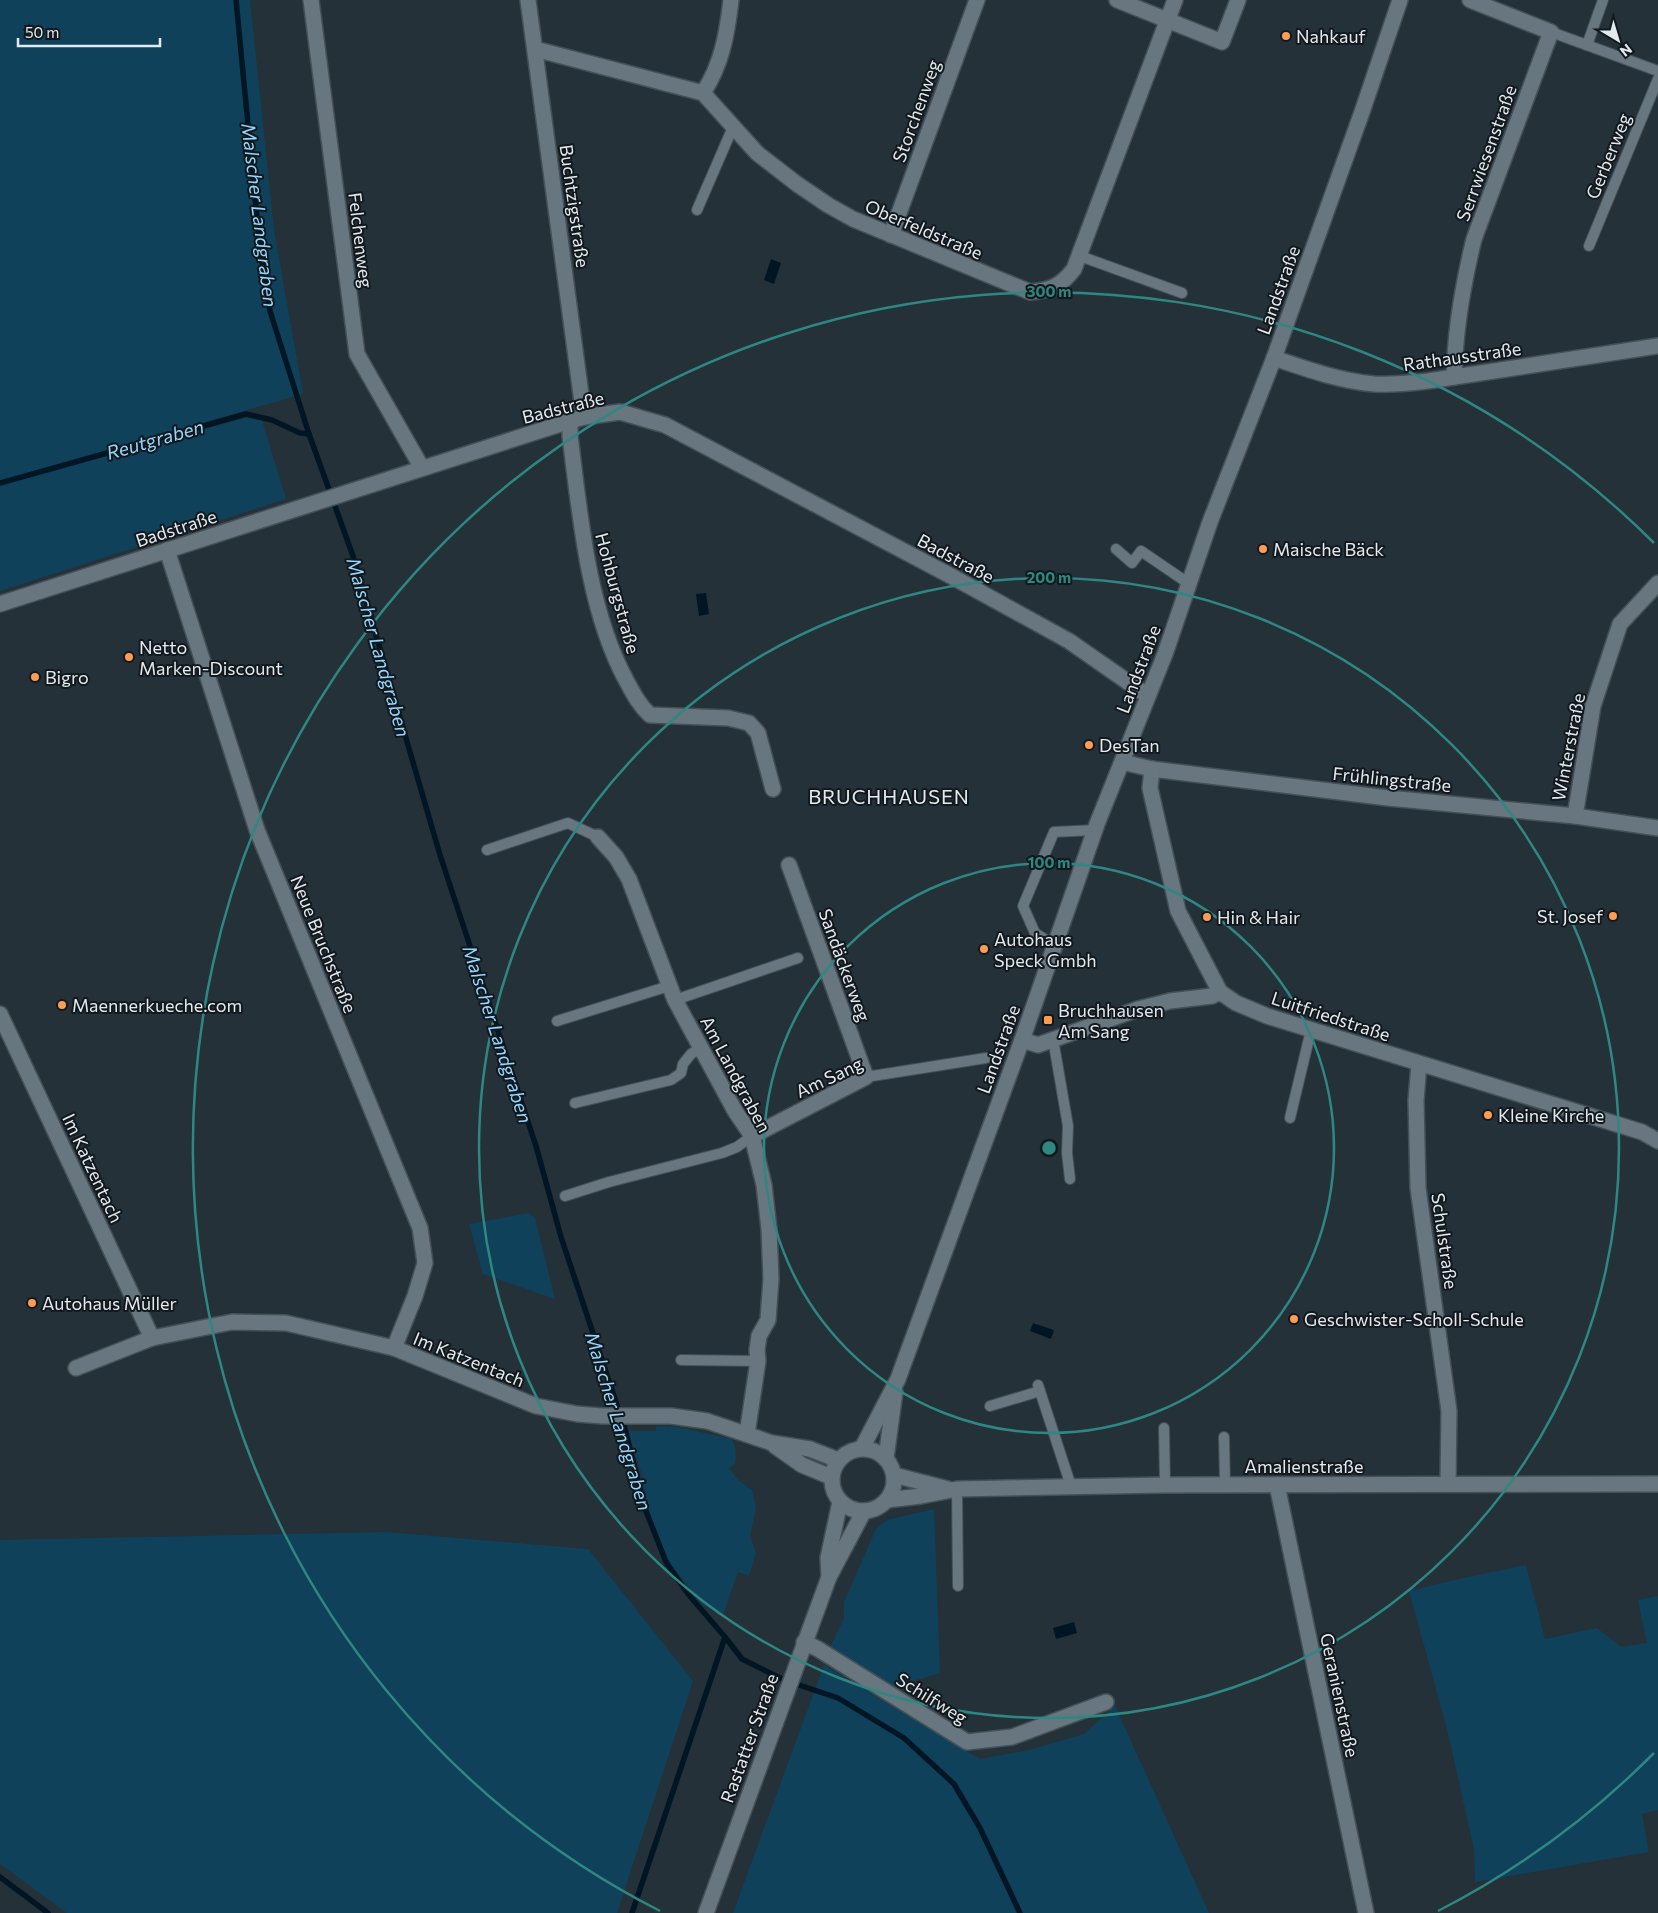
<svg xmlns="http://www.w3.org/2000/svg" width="1658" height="1913" font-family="Commissioner,sans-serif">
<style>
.green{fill:#10415a}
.water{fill:#001625}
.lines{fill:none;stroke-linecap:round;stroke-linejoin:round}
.stream{stroke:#001625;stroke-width:5.5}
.service-casing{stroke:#444f56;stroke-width:12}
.minor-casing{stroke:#444f56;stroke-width:18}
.tertiary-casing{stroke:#444f56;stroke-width:18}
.service{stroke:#67767f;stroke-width:10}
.minor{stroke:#67767f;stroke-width:15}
.tertiary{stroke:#67767f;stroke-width:15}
.ring{fill:none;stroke:#2f8782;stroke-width:2.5}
.poi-dot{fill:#fc9d53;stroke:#12181c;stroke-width:2}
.labels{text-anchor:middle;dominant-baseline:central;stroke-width:4;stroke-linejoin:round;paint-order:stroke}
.poi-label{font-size:18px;fill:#e2eaf0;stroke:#12181c;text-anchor:start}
.street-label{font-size:18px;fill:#e2eaf0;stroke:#12181c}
.water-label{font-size:19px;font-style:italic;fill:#93d6ff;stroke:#12181c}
.quarter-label{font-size:20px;letter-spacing:1px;fill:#e2eaf0;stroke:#12181c}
.centre{fill:#2f8782;stroke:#12181c;stroke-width:2.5}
.ring-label{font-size:15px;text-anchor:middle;font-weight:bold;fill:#2f8782;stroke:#12181c;stroke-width:4;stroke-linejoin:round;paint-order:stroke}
</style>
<rect width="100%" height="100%" fill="#243139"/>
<g class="green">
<path d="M0 0H250L274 230 303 394 0 481Z"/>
<path d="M260 414 286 499 0 591V485Z"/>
<path d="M529 1213 535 1218 555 1299 483 1274 469 1224Z"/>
<path d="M656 1426 679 1427 731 1439C737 1446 736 1454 735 1464L729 1468 738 1480 752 1490 756 1508 750 1536 756 1553 749 1576 738 1572 723 1615 703 1605 670 1563 652 1522 646 1502 643 1478 628 1431H656Z"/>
<path d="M934 1509 940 1673 890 1688 829 1650 844 1618V1602L876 1529 887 1520Z"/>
<path d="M386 1532 588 1549 693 1681 617 1913H67L0 1864V1540Z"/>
<path d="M1526 1565 1545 1639 1597 1628 1621 1647 1647 1643 1638 1600 1658 1596V1810L1642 1814 1649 1852 1475 1882 1474 1849 1447 1729 1409 1591 1454 1580Z"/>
<path d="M824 1665 980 1759 1029 1750 1084 1734 1115 1706 1209 1913H733Z"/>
</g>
<g class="water">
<path d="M771 259 781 263 774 284 764 280Z"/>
<path d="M706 593 709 614 699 616 696 594Z"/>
<path d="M1033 1323 1054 1330 1051 1339 1030 1331Z"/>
<path d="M1074 1622 1077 1633 1056 1639 1053 1628Z"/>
</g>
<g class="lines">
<g class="stream">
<path d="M236 0 260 249 270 311 309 434 353 556 440 855 536 1146 561 1237 625 1429 644 1506 666 1562 688 1594 725 1637 742 1659 784 1680 838 1698 904 1738 954 1784 980 1828 1020 1913"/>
<path d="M0 483 246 414 272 420 300 433 309 434"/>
<path d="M0 1877 48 1913"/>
<path d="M632 1913 725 1637"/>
</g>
<defs>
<g id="service">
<path d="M1551 32 1658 71"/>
<path d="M1587 45 1603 0"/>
<path d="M697 210 733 127"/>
<path d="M1589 246 1658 79"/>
<path d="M1080 256 1182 293"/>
<path d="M1116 549 1132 563 1141 551 1188 583"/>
<path d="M487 850 568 823 598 837"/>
<path d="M1054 945 1035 933 1023 906 1054 832 1095 830"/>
<path d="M675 1000 798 958"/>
<path d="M557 1021 669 986"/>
<path d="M1053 1039 1068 1126 1067 1153 1070 1179"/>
<path d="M866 1077 986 1058"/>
<path d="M575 1103 671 1080 681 1073 683 1064 691 1054 701 1048"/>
<path d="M1290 1118 1311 1030"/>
<path d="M565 1196 609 1182 722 1153 737 1147 752 1136"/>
<path d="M681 1360 758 1361"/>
<path d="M1038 1385 1071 1486"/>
<path d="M990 1406 1040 1391"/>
<path d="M1164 1428 1165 1485"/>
<path d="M1224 1437 1225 1484"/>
<path d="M957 1489 958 1586"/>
</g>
<g id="minor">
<path d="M311 0 357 354 422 468"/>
<path d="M528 0 584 417"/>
<path d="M1117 0 1222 42 1238 0"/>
<path d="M535 49 703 93 757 153 797 184 828 205 853 219 1030 292C1051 290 1061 286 1074 269L1175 0"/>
<path d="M703 93C722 64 727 34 731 0"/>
<path d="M891 235 977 0"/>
<path d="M1274 358C1306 369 1340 381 1374 384 1392 385 1411 383 1428 381L1658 346"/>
<path d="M1454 377C1455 330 1463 284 1474 239L1551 32 1470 0"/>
<path d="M570 421V436C580 515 588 610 626 680 633 693 639 705 650 715L728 718 749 723 758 733 773 789"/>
<path d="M167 550 257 830 420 1228 425 1263 415 1296 394 1348"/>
<path d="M0 604 570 421 584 417 620 412 665 425 951 576 1069 641 1148 696"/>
<path d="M1122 762 1152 769 1388 798 1575 816 1658 828"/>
<path d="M1152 769 1150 788 1178 911 1220 992 1236 1003 1267 1016 1642 1132 1658 1141"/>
<path d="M1575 816 1593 706 1620 624 1658 583"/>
<path d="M598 837 616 857 629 879 675 1000 735 1111 752 1136 764 1185 769 1229 771 1279 768 1320 759 1336 757 1350 758 1361 747 1434"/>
<path d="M0 1014 152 1338"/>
<path d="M1022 1040 1038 1045 1138 1009 1170 1001 1212 996 1220 992"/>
<path d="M1419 1064 1416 1100 1418 1188 1449 1411 1448 1483"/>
<path d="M752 1136 866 1077 789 865"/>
<path d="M76 1368 152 1338 232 1322 286 1323 394 1348 536 1406 577 1414 602 1416H671L707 1421 772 1443 810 1449 838 1460"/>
<path d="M775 1446 802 1465 831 1477"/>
<path d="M894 1475 948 1489"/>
<path d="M1277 1485 1366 1913"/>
<path d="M887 1500 921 1496 957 1489 1165 1485 1658 1484"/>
<path d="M804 1642 818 1649 967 1742 1012 1737 1106 1702"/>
</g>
<g id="tertiary">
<path d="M862 1448 898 1379 1022 1040 1097 824 1165 654 1210 522 1274 358 1362 112 1400 0"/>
<circle cx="863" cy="1480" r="31"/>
<path d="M886 1458 895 1392"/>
<path d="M829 1577 828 1558 840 1502"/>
<path d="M706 1913 829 1577 864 1511"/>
</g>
</defs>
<use href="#service" class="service-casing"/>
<use href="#minor" class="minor-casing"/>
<use href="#tertiary" class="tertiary-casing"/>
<use href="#service" class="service"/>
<use href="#minor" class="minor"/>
<use href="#tertiary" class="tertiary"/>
</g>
<g class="ring">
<circle cx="1049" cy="1148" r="285"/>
<circle cx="1049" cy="1148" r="570"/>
<path d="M1654 1753A856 856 0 0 1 1438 1911M660 1911A856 856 0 1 1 1654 543"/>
</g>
<g class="poi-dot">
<circle cx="1286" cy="36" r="5"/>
<circle cx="1263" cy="549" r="5"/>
<circle cx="129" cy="657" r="5"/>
<circle cx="35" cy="677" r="5"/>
<circle cx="1089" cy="745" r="5"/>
<circle cx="1613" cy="916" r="5"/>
<circle cx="1207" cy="917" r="5"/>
<circle cx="984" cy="949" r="5"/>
<circle cx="62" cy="1005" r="5"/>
<rect x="1043" y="1015" width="10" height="10" rx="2.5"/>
<circle cx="1488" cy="1115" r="5"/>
<circle cx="32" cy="1303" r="5"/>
<circle cx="1294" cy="1319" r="5"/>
</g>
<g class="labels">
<g class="poi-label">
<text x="1296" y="36">Nahkauf</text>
<text x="1273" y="549">Maische Bäck</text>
<text x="139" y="647">Netto<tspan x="139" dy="21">Marken-Discount</tspan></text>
<text x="45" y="677">Bigro</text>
<text x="1099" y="745">DesTan</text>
<text x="1603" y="916" text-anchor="end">St. Josef</text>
<text x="1217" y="917">Hin &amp; Hair</text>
<text x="994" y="939">Autohaus<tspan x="994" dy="21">Speck Gmbh</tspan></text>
<text x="72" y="1005">Maennerkueche.com</text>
<text x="1058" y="1010">Bruchhausen<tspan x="1058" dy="21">Am Sang</tspan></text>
<text x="1498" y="1115">Kleine Kirche</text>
<text x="42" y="1303">Autohaus Müller</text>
<text x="1304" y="1319">Geschwister-Scholl-Schule</text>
</g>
<g class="street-label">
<text transform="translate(916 111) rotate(-70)">Storchenweg</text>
<text transform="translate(1486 153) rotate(-70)">Serrwiesenstraße</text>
<text transform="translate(1608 156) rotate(-68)">Gerberweg</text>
<text transform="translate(575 206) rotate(82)">Buchtzigstraße</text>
<text transform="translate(924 229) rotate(23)">Oberfeldstraße</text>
<text transform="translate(361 240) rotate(83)">Felchenweg</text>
<text transform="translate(1278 290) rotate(-70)">Landstraße</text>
<text transform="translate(1462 356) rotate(-8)">Rathausstraße</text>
<text transform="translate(563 407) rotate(-14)">Badstraße</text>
<text transform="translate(176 528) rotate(-18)">Badstraße</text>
<text transform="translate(956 558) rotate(28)">Badstraße</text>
<text transform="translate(618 593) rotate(75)">Hohburgstraße</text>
<text transform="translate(1138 669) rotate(-69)">Landstraße</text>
<text transform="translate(1568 747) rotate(-79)">Winterstraße</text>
<text transform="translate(1392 779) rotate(6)">Frühlingstraße</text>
<text transform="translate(324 944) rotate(68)">Neue Bruchstraße</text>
<text transform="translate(845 965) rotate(70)">Sandäckerweg</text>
<text transform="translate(1331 1016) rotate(18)">Luitfriedstraße</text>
<text transform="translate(998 1049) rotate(-70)">Landstraße</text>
<text transform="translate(736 1074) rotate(62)">Am Landgraben</text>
<text transform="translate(829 1077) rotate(-25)">Am Sang</text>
<text transform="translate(93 1168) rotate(65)">Im Katzentach</text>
<text transform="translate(1445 1241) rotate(82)">Schulstraße</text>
<text transform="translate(469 1359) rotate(22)">Im Katzentach</text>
<text x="1304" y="1466">Amalienstraße</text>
<text transform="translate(1340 1695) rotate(78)">Geranienstraße</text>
<text transform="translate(932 1698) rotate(32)">Schilfweg</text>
<text transform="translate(749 1738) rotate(-70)">Rastatter Straße</text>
</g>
<g class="water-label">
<text transform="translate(260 215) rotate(83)">Malscher Landgraben</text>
<text transform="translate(155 439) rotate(-16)">Reutgraben</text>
<text transform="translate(379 647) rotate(74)">Malscher Landgraben</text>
<text transform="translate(498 1034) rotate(72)">Malscher Landgraben</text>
<text transform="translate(619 1421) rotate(73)">Malscher Landgraben</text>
</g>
<g class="quarter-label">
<text x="889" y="796">BRUCHHAUSEN</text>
</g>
</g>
<circle cx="1049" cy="1148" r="8" class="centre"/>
<g class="ring-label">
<text x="1049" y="297">300 m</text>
<text x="1049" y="583">200 m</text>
<text x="1049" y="868">100 m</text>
</g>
<g transform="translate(1618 40) rotate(142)" stroke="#12181c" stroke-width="4" paint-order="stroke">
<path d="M0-4L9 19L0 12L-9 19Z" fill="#e2eaf0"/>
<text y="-8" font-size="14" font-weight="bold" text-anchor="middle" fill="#e2eaf0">N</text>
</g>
<path d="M18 38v8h142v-8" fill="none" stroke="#e2eaf0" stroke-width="2.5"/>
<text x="25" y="38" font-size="15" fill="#e2eaf0" stroke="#12181c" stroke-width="4" paint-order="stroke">50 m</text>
</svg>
